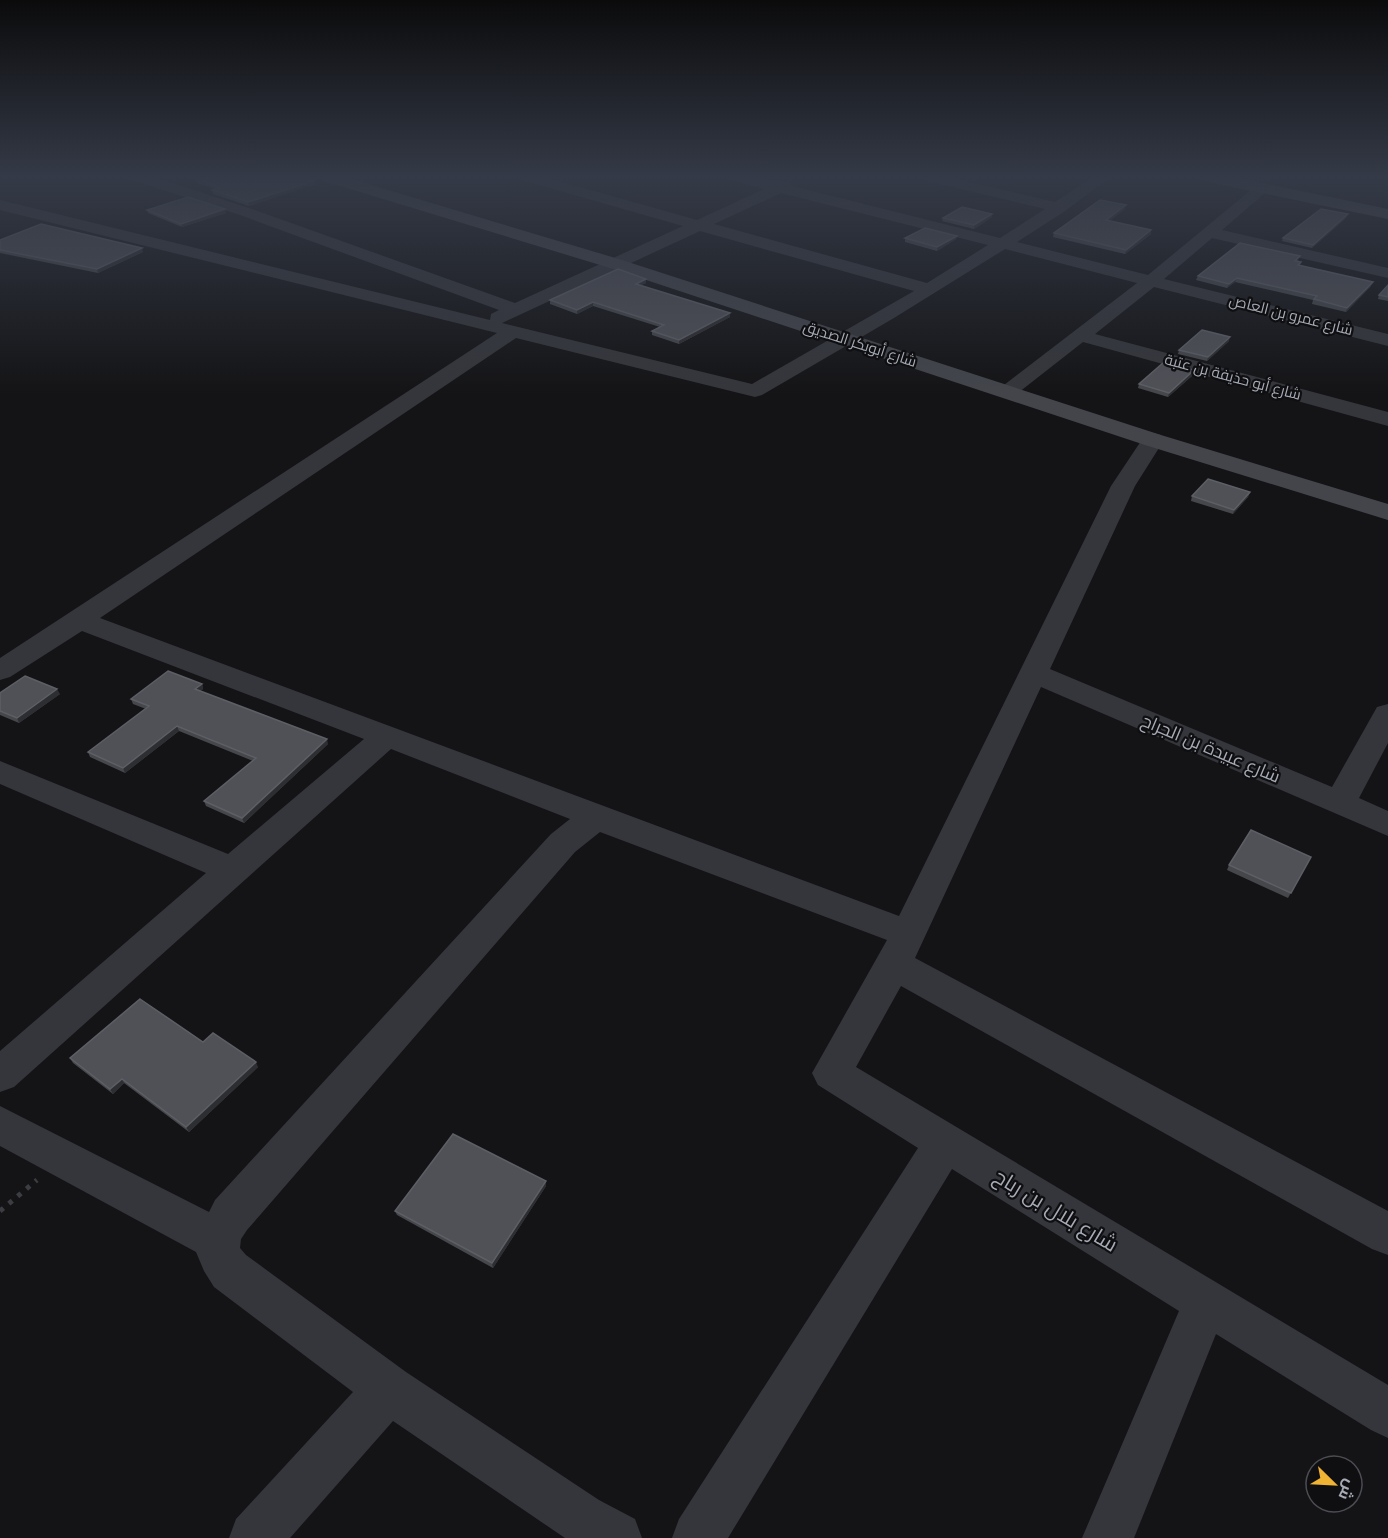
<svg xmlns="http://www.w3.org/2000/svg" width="1388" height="1538" font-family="Raleway,Cairo,sans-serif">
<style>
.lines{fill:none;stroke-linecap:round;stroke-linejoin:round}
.path{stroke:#3b3d42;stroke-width:5;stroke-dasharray:4.5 7;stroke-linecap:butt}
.street{fill:#35363b;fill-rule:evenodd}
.secondary{fill:#43454b;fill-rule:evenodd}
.wall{fill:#45474b}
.shaded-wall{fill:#2d2e31}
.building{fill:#505157;stroke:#5d5f66;stroke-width:1.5}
.labels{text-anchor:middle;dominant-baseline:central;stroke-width:4.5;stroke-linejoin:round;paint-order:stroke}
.far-street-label{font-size:15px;fill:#a6abb6;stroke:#0f0f11}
.street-label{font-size:18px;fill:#a6abb6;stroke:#0f0f11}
.near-street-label{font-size:21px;fill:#a6abb6;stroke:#0f0f11}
</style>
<rect width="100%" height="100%" fill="#141416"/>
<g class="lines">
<path class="path" d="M0 1211 37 1180"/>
<path class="street" d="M133 178H157L252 209 515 303 683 226 525 181 523 178H548L697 220 764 189 735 181 733 178 790 182 792 186 1000 238 1045 209 927 181 925 178H953L1055 202 1091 178H1109L1065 211 1017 242 1148 275 1257 185 1262 183 1270 188 1267 191 1222 230 1388 268V278L1212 238 1164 279 1388 334V346L1154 287 1095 334 1388 412V426L1083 342 1014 396 1007 398 1000 396 996 392 1000 388 1137 283 1005 249 894 318 762 395 755 397 516 338 100 618 899 916 1111 486 1145 435 1153 433 1161 435 1164 440 1135 486 1050 669 1332 787 1377 707 1388 704V743L1359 798 1388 811V836L1041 687 915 958 1388 1211V1255L1372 1249 901 986 856 1067 1388 1385V1438L1371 1430 1216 1334 1134 1538H1082L1179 1311 952 1169 728 1538H672L679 1519 918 1148 818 1085 812 1073 887 940 600 832 575 852 247 1230 241 1239 240 1248 246 1255 406 1372 599 1500 635 1519 642 1538H565L393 1421 290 1538H229L236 1519 353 1392 214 1287 204 1271 196 1252 0 1146V1106L209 1212 215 1200 551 834 570 819 391 749 14 1087 0 1092V1051L206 873 0 784V761L228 854 364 739 82 631 10 677 0 680V658L497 333 0 210V200L490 320 491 314 499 310 240 215 135 181ZM781 193 988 245 927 283 714 224ZM700 231 914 291 752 384 502 323Z"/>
<g class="secondary">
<path d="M322 178H348L622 260 1161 435 1388 504V520L1145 445 610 268 324 181Z"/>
<path d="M1205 178H1238L1388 209V219L1213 183Z"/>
</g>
</g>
<g class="wall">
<path d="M196 179 314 181 315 184 249 206 213 194 212 190 216 189 197 183Z"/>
<path d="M1125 209 1109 221 1151 234 1125 254 1053 237 1054 233Z"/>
<path d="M147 210 226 213 182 227 148 213Z"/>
<path d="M992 214V217L974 229 942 221 943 218Z"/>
<path d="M1346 218 1312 248 1282 241 1283 238Z"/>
<path d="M957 236 956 239 937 251 905 242V238Z"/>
<path d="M0 240 143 252 98 273 0 253Z"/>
<path d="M1299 260 1297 262H1301L1300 265 1371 286 1346 312 1312 304 1313 300 1235 282 1227 288 1196 280 1198 276Z"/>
<path d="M646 279V283L641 285 730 317 679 344 652 335V331L660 327 593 306 577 314 550 304V300Z"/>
<path d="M1388 285V301L1378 299 1379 295Z"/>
<path d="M1229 341 1207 361 1178 354 1179 350Z"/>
<path d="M1193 375 1168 397 1138 388 1139 384Z"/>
<path d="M1250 492 1248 497 1233 514 1191 501 1192 496Z"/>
<path d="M202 684 203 689 200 691 328 744 244 823 206 806 204 801 253 761 179 731 125 773 90 757 88 752 146 709 133 704 131 699Z"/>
<path d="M0 693 60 694 19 723 0 715Z"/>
<path d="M1311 857 1288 898 1227 870 1229 865Z"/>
<path d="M203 1042 258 1067 189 1132 124 1083 113 1094 73 1063 70 1058Z"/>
<path d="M546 1186 493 1268 397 1215 395 1211Z"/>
</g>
<g class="shaded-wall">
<path d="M314 181 315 184 249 206 248 202Z"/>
<path d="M1126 205 1125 209 1105 224 1106 220Z"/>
<path d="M225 209 226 213 182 227 181 224Z"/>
<path d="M992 214V217L974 229V225Z"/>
<path d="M1348 214 1346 218 1312 248 1313 245Z"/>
<path d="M1151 230V234L1125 254 1126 250Z"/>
<path d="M957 236 956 239 937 251V247Z"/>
<path d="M142 248 143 252 98 273 97 269Z"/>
<path d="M1237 278 1235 282 1227 288 1229 284Z"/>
<path d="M646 279V283L637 287 636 284Z"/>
<path d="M1373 282 1371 286 1346 312 1347 308Z"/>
<path d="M593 302V306L577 314V310Z"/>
<path d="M730 313V317L679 344V340Z"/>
<path d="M1230 337 1229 341 1207 361 1208 357Z"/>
<path d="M1194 370 1193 375 1168 397 1169 393Z"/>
<path d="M1250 492 1248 497 1233 514 1234 510Z"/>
<path d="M202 684 203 689 196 694 195 689Z"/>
<path d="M57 689 60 694 19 723 17 718Z"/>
<path d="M177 726 179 731 125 773 123 768Z"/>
<path d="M327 739 328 744 244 823 242 818Z"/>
<path d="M256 1062 258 1067 189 1132 186 1127Z"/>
<path d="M122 1079 124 1083 113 1094 110 1089Z"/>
<path d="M546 1181V1186L493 1268 492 1263Z"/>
</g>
<g class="building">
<path d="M198 178H307L314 181 248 202 212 190 221 188 196 179Z"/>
<path d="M188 197 225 209 181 224 147 210Z"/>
<path d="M1100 200 1126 205 1106 220 1151 230 1126 250 1054 233Z"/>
<path d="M962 207 992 214 974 225 943 218Z"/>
<path d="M1321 209 1348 214 1313 245 1283 238Z"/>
<path d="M41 224 142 248 97 269 0 250V240Z"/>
<path d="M925 228 957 236 937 247 905 238Z"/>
<path d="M1240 243 1300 256 1295 261 1301 262 1298 265 1373 282 1347 308 1314 299 1317 296 1237 278 1229 284 1198 276Z"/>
<path d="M618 269 646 279 636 284 730 313 679 340 652 331 664 325 593 302 577 310 550 300Z"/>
<path d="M1388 285V297L1379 295Z"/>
<path d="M1202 330 1230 337 1208 357 1179 350Z"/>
<path d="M1164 362 1194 370 1169 393 1139 384Z"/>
<path d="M1208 479 1250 492 1234 510 1192 496Z"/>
<path d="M168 671 202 684 195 689 327 739 242 818 204 801 256 758 177 726 123 768 88 752 149 706 131 699Z"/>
<path d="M25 676 57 689 17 718 0 711V693Z"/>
<path d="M1251 830 1311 857 1291 893 1229 865Z"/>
<path d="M140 999 203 1042 213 1033 256 1062 186 1127 122 1079 110 1089 70 1058Z"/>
<path d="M453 1134 546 1181 492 1263 395 1211Z"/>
</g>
<linearGradient id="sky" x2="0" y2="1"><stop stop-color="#0b0b0c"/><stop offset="0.45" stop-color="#343a47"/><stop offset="1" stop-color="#343a47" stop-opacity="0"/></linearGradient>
<rect width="1388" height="394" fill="url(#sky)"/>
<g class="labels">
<g class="far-street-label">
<text transform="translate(1291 315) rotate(14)">شارع عمرو بن العاص</text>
<text transform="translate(860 344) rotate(18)">شارع أبوبكر الصديق</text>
<text transform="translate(1233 377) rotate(15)">شارع أبو حذيفة بن عتبة</text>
</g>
<g class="street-label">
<text transform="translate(1211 748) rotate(23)">شارع عبيدة بن الجراح</text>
</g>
<g class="near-street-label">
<text transform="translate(1056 1210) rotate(31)">شارع بلال بن رباح</text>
</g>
</g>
<g transform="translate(1334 1484) rotate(114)"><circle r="28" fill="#0f0f11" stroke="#4b4d53" stroke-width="1.5"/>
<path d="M0-4.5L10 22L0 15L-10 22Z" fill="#efb433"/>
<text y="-9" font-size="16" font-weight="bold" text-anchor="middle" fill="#a6abb6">ش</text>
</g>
</svg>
